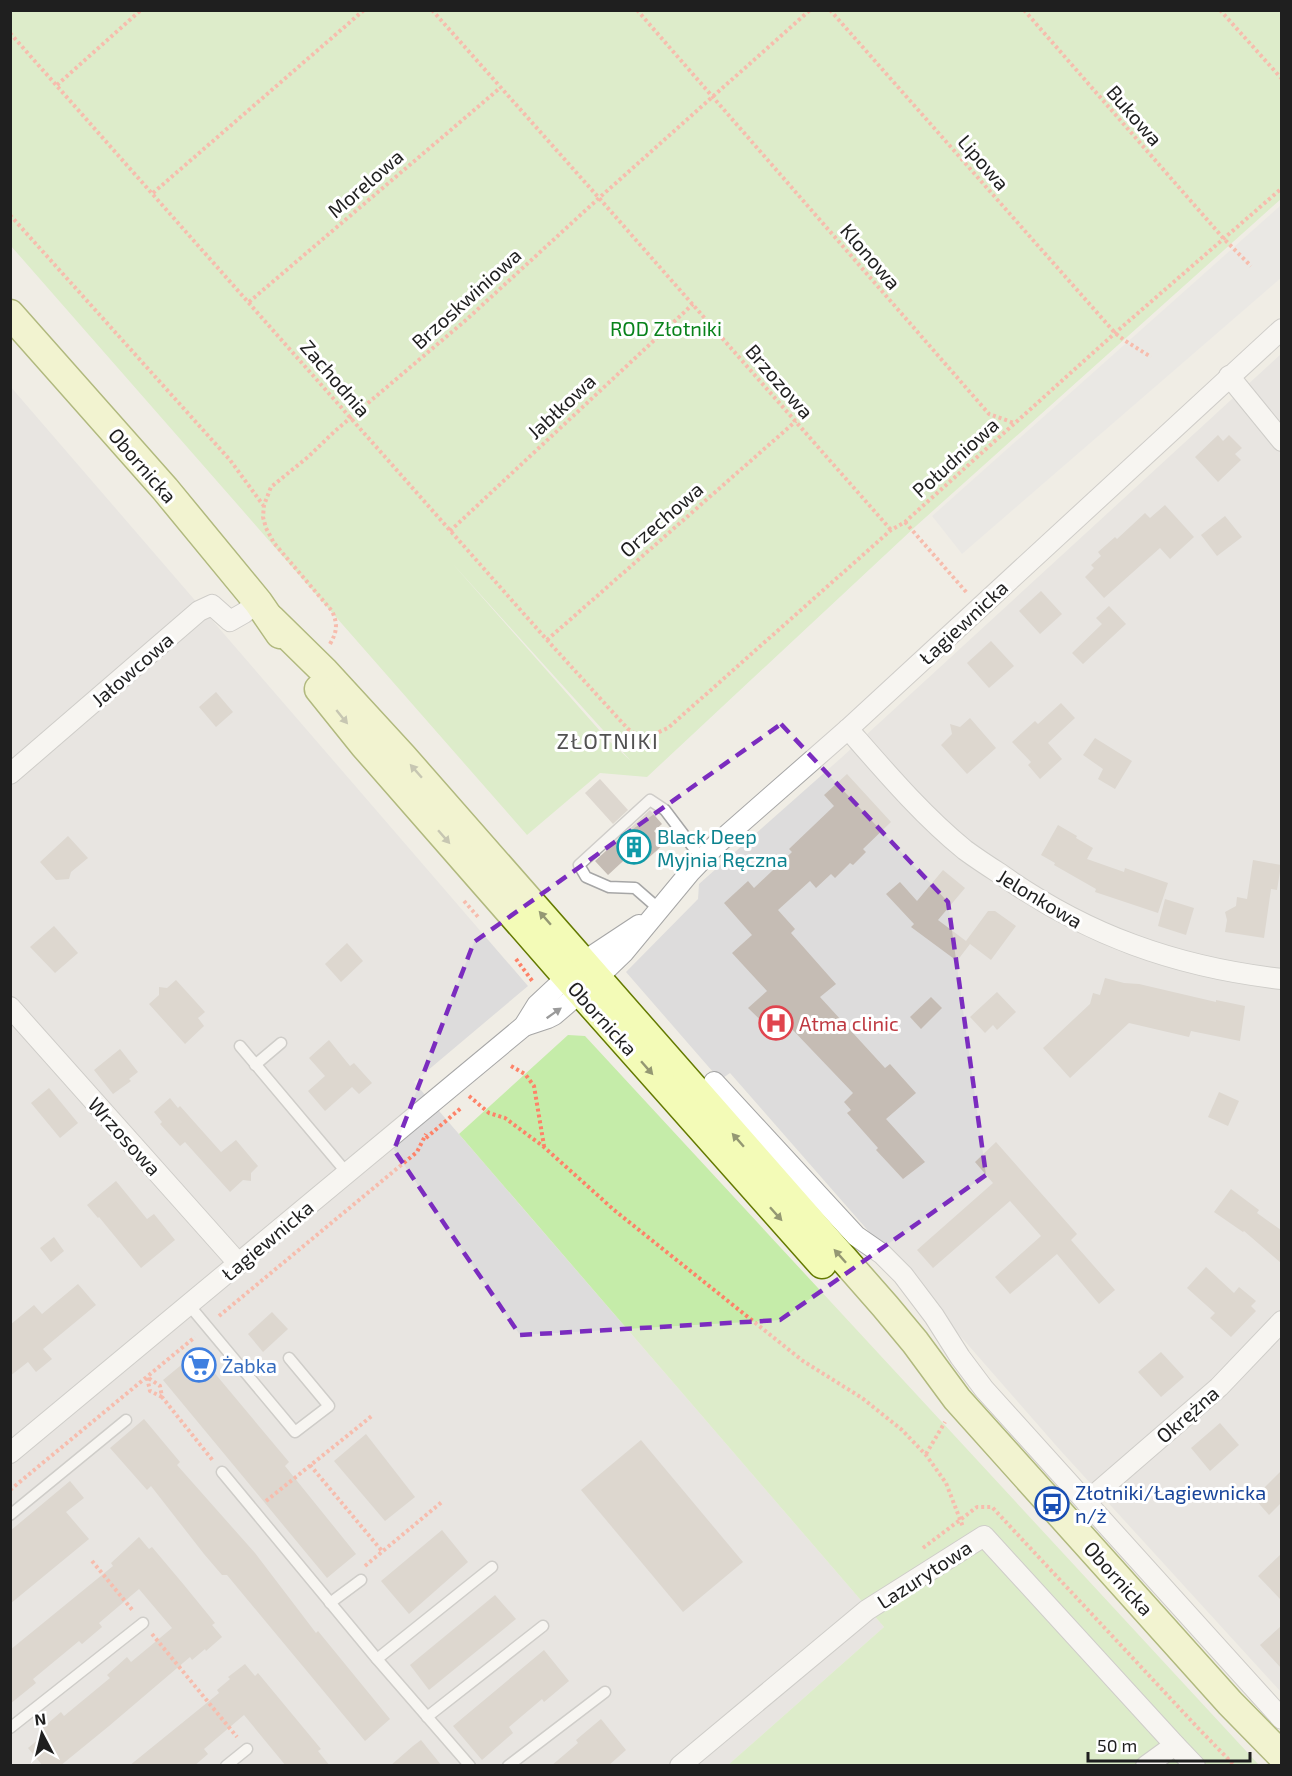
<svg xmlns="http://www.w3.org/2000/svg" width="1292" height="1776" font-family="'Exo 2',sans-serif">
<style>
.residential{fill:#dddcdc}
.grass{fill:#c5eca9;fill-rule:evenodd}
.parking{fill:#e3e3e3}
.building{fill:#c5bcb4}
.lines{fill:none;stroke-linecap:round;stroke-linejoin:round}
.lane-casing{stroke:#a6a6a6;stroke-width:13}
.street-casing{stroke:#a6a6a6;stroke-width:22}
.secondary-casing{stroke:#647a01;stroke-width:31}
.path{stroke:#fe8268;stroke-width:4;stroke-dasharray:3 3;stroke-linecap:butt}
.lane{stroke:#fff;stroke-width:10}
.street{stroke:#fff;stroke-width:20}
.secondary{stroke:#f3fbb7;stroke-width:28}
.oneway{fill:#949873}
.oneway2{fill:#9a9a9a}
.marked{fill:none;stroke:#7b2cbf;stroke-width:4.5;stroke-dasharray:12 8;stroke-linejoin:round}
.labels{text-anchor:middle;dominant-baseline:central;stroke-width:6;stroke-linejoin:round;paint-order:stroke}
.street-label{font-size:20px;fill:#1f1f1f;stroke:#fff}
.park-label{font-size:20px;fill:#08821b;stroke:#fff}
.culture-label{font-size:20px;fill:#0d838f;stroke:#fff;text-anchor:start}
.health-label{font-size:20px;fill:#be3a42;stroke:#fff;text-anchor:start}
.shop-label{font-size:20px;fill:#366cbe;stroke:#fff;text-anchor:start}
.transit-label{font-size:20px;fill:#164399;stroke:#fff;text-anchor:start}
.quarter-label{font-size:22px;letter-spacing:1.5px;fill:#525252;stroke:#fff}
</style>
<rect width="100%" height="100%" fill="#f0ede5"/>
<g class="residential">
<path d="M1281 354V1692L1060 1450 730 1073 720 1080 626 972 698 899 699 884 841 758Z"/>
<path d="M10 386 528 986 414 1082 884 1627 728 1765H11Z"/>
</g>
<g class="grass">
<path d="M10 11H1281V199L916 526 647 777 600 773 527 835 11 246ZM452 563 631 761 608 740Z"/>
<path d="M568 1035 585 1036 1259 1765H728L884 1627 459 1134Z"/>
</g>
<path class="parking" d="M1281 205V278L962 554 932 516Z"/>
<g class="building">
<path d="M1218 435 1223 441 1229 435 1242 448 1235 454 1241 460 1218 482 1195 457Z"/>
<path d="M1165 505 1194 537 1170 559 1160 548 1104 598 1085 577 1094 568 1091 565 1101 556 1098 552 1115 537 1117 539 1145 513 1150 518Z"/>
<path d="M1225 516 1242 537 1217 556 1201 535Z"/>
<path d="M1041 591 1062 614 1040 634 1019 611Z"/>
<path d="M1109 606 1126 624 1083 664 1072 653 1102 624 1096 618Z"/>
<path d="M991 641 1014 666 989 688 967 663Z"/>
<path d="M216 692 233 712 216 727 199 707Z"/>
<path d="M1061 703 1075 718 1048 743 1062 759 1040 779 1028 765 1031 762 1012 742 1035 721 1038 724Z"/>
<path d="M970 718 996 748 967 774 941 745 952 734 950 724 960 727Z"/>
<path d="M1095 738 1132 761 1115 789 1098 779 1103 769 1083 755Z"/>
<path d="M847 774 891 822 863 849 866 852 853 865 850 863 835 878 831 874 816 888 810 881 778 910 795 929 791 933 836 984 820 997 885 1068 890 1064 916 1093 886 1119 925 1162 903 1179 876 1150 878 1148 847 1113 851 1110 844 1102 853 1093 789 1026 777 1036 748 1008 767 991 732 953 752 935 724 903 748 881 754 888 792 852 789 849 834 806 824 795Z"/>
<path d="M600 779 628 810 613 824 585 793Z"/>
<path d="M650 810 662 824 654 831 665 843 644 862 634 851 608 875 595 861Z"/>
<path d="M1058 825 1077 836 1076 838 1093 848 1087 859 1124 872 1125 868 1168 883 1158 913 1095 892 1096 889 1054 865 1055 863 1041 855Z"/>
<path d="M68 836 88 858 71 872 69 879 56 880 40 862Z"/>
<path d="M1253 860 1281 865 1277 890 1271 889 1264 938 1225 932 1227 920 1225 912 1236 906 1237 897 1247 899Z"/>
<path d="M943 870 965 888 938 920 966 941 988 911H995L1016 926 991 960 970 944 957 961 911 927 914 924 886 894 900 882 917 901Z"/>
<path d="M1165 899 1194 908 1186 935 1158 926Z"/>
<path d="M54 926 78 953 55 973 30 947Z"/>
<path d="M347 943 363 961 341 982 325 964Z"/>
<path d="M1105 978 1124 983 1139 984 1216 1002V1000L1245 1006 1240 1041 1191 1031 1189 1037 1129 1023 1070 1078 1043 1048 1090 1004 1093 993 1100 995Z"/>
<path d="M176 980 205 1012 198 1018 204 1026 185 1044 149 1004 159 995V987L167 988Z"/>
<path d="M997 992 1016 1012 997 1030 993 1025 985 1033 970 1017Z"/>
<path d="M931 997 942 1008 921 1029 910 1017Z"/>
<path d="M329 1040 350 1066 354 1063 372 1083 359 1094 352 1087 325 1111 308 1091 325 1076 309 1058Z"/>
<path d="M120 1049 138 1072 129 1079 131 1081 113 1094 94 1070Z"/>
<path d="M49 1088 78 1123 60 1138 31 1103Z"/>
<path d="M1219 1092 1239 1101 1228 1126 1208 1117Z"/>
<path d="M170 1098 178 1108 180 1106 221 1152 236 1140 258 1166 251 1173V1181L243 1180 230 1192 185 1142 180 1146 160 1124 162 1122 154 1112Z"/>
<path d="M996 1142 1077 1234 1071 1240 1115 1290 1099 1304 1057 1254 1010 1294 995 1277 1041 1236 1010 1201 933 1268 917 1250 993 1183 975 1162Z"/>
<path d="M116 1181 147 1219 154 1214 175 1240 141 1268 99 1217 98 1218 87 1205Z"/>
<path d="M1231 1189 1259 1210 1257 1213 1281 1230V1263L1244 1231 1243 1232 1214 1212Z"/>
<path d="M54 1237 64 1251 51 1262 40 1248Z"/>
<path d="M1206 1267 1234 1293 1239 1287 1256 1301 1251 1306 1256 1311 1231 1337 1210 1318 1215 1313 1187 1288Z"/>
<path d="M78 1284 96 1305 43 1349 52 1359 36 1372 28 1362 10 1376V1325L34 1305 42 1314Z"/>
<path d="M272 1312 288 1329 263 1352 248 1334Z"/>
<path d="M197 1352 289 1462 285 1466 356 1554 327 1578 163 1380Z"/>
<path d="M1161 1352 1184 1377 1161 1397 1138 1372Z"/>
<path d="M144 1419 180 1462 177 1465 255 1553 316 1633 318 1631 390 1719 365 1741 227 1575H222L204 1554 151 1486 147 1490 110 1448Z"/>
<path d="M1220 1423 1239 1445 1210 1471 1191 1448Z"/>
<path d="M366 1434 415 1497 385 1521 334 1461Z"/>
<path d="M641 1440 743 1562 683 1612 581 1490Z"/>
<path d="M1281 1471V1503L1269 1515 1254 1498Z"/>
<path d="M70 1481 84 1498 66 1512 89 1539 10 1604V1531Z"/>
<path d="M442 1530 468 1562 409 1614 381 1581Z"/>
<path d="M139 1537 149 1549 152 1547 184 1585 215 1623 212 1625 222 1637 206 1651 205 1649 192 1660 190 1657 109 1726 60 1766H43L28 1748 44 1735 40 1730 61 1712 64 1716 110 1678 107 1675 127 1657 131 1662 172 1628 139 1589 99 1623 102 1627 82 1644 79 1641 33 1679 36 1683 10 1704V1650L113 1566 111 1563Z"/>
<path d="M1281 1554V1600L1258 1576Z"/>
<path d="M495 1595 516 1619 429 1690 410 1665Z"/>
<path d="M1281 1626V1668L1260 1645Z"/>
<path d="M544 1650 569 1681 544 1702 542 1699 509 1727 513 1733 482 1760 453 1726Z"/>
<path d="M245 1664 255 1676 258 1673 321 1749 318 1751 330 1766H286L244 1715 204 1749 208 1754 194 1766H129L219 1693 217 1690 230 1679 228 1677Z"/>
<path d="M601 1719 626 1750 608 1766H551L578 1743 576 1740Z"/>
<path d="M421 1740 442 1766H390L413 1746Z"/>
</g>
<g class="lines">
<defs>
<g id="lane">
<path d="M659 909 635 888 609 887 586 877 579 865 650 800 665 810 702 859"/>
<path d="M240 1046 347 1173"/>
<path d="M255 1065 281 1043"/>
<path d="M189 1305 295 1432 329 1406 289 1358"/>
<path d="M222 1472 377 1659 470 1766"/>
<path d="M10 1515 126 1420"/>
<path d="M330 1603 361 1580"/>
<path d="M377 1659 492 1567"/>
<path d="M427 1717 543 1626"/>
<path d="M10 1728 143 1623"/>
<path d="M226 1766 247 1749"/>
<path d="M508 1766 605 1692"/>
</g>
<g id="street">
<path d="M1229 376 1282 441"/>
<path d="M848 729C884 770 922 815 965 850 976 858 988 866 999 873 1086 935 1176 967 1282 979"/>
<path d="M10 774 199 611 212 605 230 621 244 613 258 602"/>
<path d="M10 1007 239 1264"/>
<path d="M524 1026 548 1018 554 1015 597 978 624 952 691 871 718 843 848 729 1282 329"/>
<path d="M714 1082 856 1236 882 1254 903 1275 934 1316 960 1357 984 1389 1282 1719"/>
<path d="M10 1453 524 1026 537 1005 583 962 639 925"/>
<path d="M1086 1502 1219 1387 1282 1321"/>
<path d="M680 1766 867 1610 984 1536 1175 1745 1195 1766"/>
<path d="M1146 1766 1175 1745"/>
</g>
<g id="secondary">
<path d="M10 314 165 489 258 602 280 634"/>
<path d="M271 619 324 671 403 757 885 1306 915 1342 957 1399 1230 1703 1282 1756"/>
<path d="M319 689 364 745 567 977 822 1264"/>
</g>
</defs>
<use href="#lane" class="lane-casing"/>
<use href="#street" class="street-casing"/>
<use href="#secondary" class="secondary-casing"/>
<g class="path">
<path d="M432 10 599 198 891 530"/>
<path d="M637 10 989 414 1014 423"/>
<path d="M830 10 1115 333 1124 340 1151 357"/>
<path d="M1024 10 1224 239 1251 266"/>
<path d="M1220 10 1282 79"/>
<path d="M10 33 547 640 628 729 643 739 668 728 891 530 905 522 1115 333 1282 188"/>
<path d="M57 85 141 10"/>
<path d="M153 193 364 10"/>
<path d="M10 215 230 460 263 505"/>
<path d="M249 302 500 88"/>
<path d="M905 522 967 593"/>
<path d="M450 531 693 304"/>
<path d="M547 640 796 421"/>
<path d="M330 644C337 632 338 624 332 611L274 543 266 528 263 517 264 505 271 487 308 457 335 431 466 320 599 198 810 10"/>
<path d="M464 901 479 918"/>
<path d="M516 959 533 982"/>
<path d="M511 1066 525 1074 534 1086 544 1146"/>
<path d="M469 1096 489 1113 505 1118 544 1147 614 1210 803 1361 862 1398 902 1430 926 1455 946 1483 963 1527"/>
<path d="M426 1138 461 1108"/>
<path d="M219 1316 417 1152 426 1134"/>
<path d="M162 1397 150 1391 147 1377 160 1386 162 1397 214 1462"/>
<path d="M926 1454 945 1422"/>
<path d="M310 1465 382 1551"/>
<path d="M10 1490 195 1337"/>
<path d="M266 1501 373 1415"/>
<path d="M923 1548 977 1507H992L1198 1728 1235 1766"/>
<path d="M92 1561 134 1612"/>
<path d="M365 1566 443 1501"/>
<path d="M152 1634 237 1737"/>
</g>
<use href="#lane" class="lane"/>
<use href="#street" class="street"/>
<use href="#secondary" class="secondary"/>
</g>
<defs><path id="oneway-solid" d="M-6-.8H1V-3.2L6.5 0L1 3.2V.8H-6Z" transform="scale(1.5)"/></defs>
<g class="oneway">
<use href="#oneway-solid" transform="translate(342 717) rotate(51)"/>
<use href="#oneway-solid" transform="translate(416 771) rotate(-131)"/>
<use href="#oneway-solid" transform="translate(444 837) rotate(49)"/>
<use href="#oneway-solid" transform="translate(545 918) rotate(-131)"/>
<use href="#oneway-solid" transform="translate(647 1068) rotate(49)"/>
<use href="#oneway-solid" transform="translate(738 1140) rotate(-131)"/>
<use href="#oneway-solid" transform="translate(776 1214) rotate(48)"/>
<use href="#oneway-solid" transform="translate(840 1256) rotate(-132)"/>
</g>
<use class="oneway2" href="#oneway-solid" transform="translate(554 1013) rotate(-35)"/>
<path d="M0 0H1292V1776H0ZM781 724 948 902 986 1175 780 1320 520 1335 394 1150 474 942Z" fill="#f0ede5" fill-opacity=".55" fill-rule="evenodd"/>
<path class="marked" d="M781 724 948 902 986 1175 780 1320 520 1335 394 1150 474 942Z"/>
<defs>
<symbol id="building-ring" viewBox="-11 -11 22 22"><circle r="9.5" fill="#fff" stroke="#0f9aa8" stroke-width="1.5"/><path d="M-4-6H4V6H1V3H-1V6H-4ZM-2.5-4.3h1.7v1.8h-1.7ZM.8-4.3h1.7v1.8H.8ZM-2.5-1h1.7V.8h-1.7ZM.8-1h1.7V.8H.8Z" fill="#0f9aa8"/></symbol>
<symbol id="hospital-ring" viewBox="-11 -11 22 22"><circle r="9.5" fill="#fff" stroke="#e0444e" stroke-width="1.5"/><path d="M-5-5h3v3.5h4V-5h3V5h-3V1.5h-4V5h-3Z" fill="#e0444e"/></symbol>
<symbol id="supermarket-ring" viewBox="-11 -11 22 22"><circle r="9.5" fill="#fff" stroke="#3f7fe0" stroke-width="1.5"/><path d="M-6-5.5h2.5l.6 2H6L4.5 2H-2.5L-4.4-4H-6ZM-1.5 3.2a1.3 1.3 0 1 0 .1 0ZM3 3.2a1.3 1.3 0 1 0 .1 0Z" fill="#3f7fe0"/></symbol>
<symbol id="bus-ring" viewBox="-11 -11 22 22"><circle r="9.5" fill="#fff" stroke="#1a4fb4" stroke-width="1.5"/><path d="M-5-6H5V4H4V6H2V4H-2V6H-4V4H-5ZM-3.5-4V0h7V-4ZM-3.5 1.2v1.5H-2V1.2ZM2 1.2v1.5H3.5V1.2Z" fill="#1a4fb4"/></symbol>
</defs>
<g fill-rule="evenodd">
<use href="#building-ring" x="615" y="828" width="38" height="38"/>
<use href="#hospital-ring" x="757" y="1004" width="38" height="38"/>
<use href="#supermarket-ring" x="180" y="1346" width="38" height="38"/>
<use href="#bus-ring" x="1033" y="1485" width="38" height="38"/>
</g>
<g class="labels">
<g class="street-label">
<text transform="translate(1135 115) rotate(49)">Bukowa</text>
<text transform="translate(984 162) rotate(49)">Lipowa</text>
<text transform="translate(365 183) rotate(-41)">Morelowa</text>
<text transform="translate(871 256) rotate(49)">Klonowa</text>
<text transform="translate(466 298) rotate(-42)">Brzoskwiniowa</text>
<text transform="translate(336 378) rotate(49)">Zachodnia</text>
<text transform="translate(780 381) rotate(49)">Brzozowa</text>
<text transform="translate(561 406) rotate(-43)">Jabłkowa</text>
<text transform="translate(955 457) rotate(-42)">Południowa</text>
<text transform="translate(143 465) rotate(49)">Obornicka</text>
<text transform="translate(661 519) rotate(-41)">Orzechowa</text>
<text transform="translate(963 622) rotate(-43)">Łagiewnicka</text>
<text transform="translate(132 669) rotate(-41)">Jałowcowa</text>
<text transform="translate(1040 898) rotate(31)">Jelonkowa</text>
<text transform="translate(603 1018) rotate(48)">Obornicka</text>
<text transform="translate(125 1136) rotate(48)">Wrzosowa</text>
<text transform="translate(267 1240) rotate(-40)">Łagiewnicka</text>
<text transform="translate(1187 1414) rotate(-41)">Okrężna</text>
<text transform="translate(924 1574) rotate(-33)">Lazurytowa</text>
<text transform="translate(1119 1578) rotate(48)">Obornicka</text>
</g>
<g class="park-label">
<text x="666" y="328">ROD Złotniki</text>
</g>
<g class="culture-label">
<text x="657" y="836">Black Deep<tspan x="657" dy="23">Myjnia Ręczna</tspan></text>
</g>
<g class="health-label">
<text x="799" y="1023">Atma clinic</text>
</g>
<g class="shop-label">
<text x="222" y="1365">Żabka</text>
</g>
<g class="transit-label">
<text x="1075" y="1492">Złotniki/Łagiewnicka<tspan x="1075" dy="23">n/ż</tspan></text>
</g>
<g class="quarter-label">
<text x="608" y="740">ZŁOTNIKI</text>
</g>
</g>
<rect width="1292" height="1776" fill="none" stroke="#1f1f1f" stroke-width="24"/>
<g transform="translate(42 1734) rotate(353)" stroke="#ffffff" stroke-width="4.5" paint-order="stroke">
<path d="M0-4.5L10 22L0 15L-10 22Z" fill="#1f1f1f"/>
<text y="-9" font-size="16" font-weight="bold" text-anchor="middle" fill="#1f1f1f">N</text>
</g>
<path d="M1088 1752v9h162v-9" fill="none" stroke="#1f1f1f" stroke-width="3"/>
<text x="1097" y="1752" font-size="18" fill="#1f1f1f" stroke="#ffffff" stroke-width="4.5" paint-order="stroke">50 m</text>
</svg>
